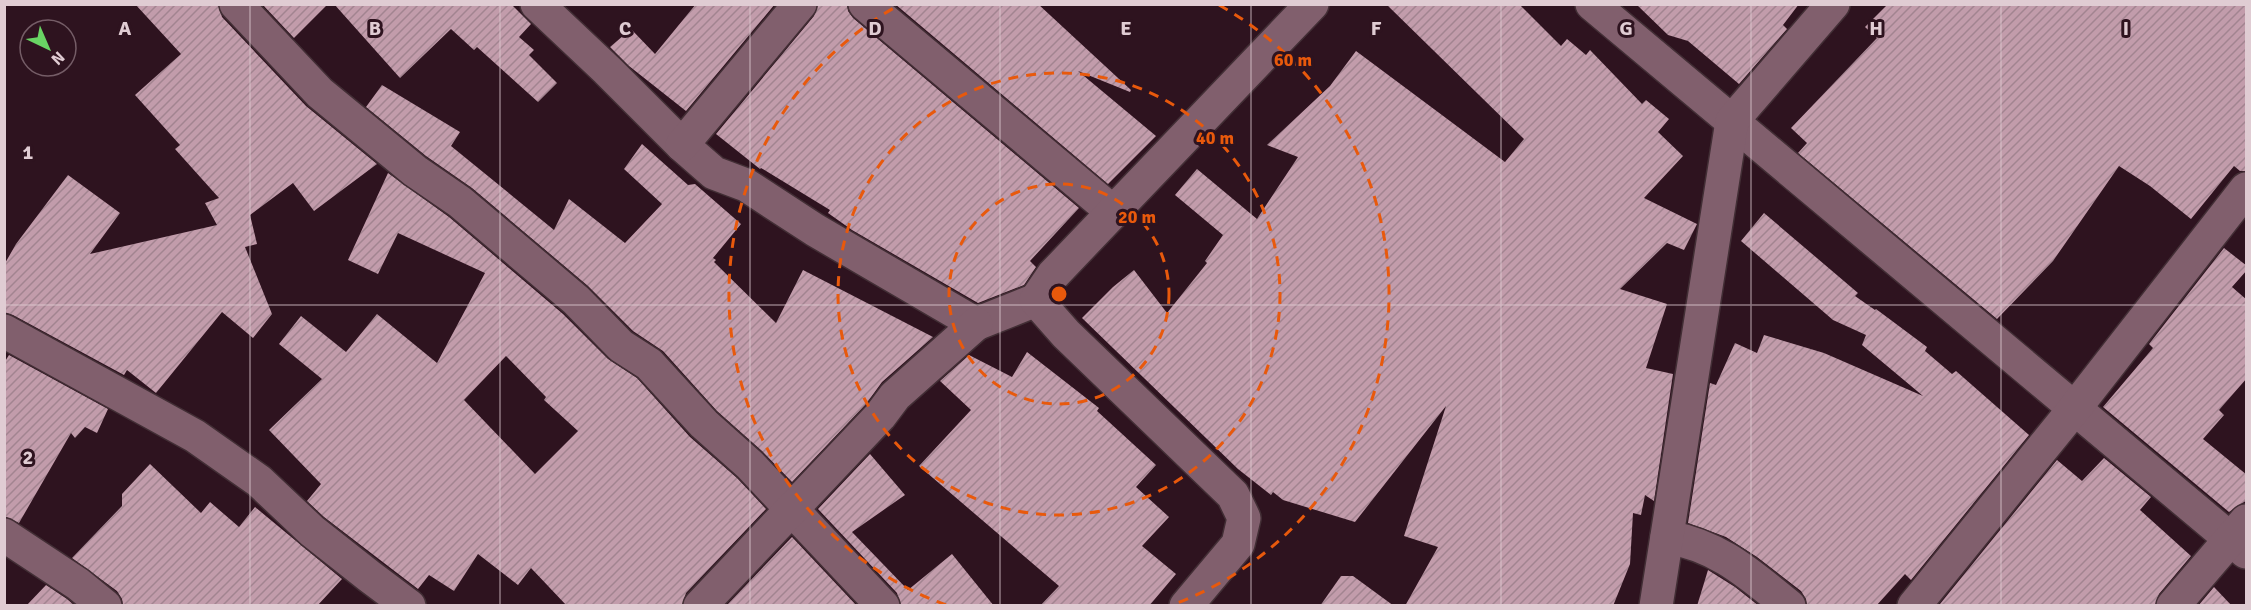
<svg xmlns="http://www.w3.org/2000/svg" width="2251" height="610" font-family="Signika,sans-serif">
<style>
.building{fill:url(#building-hatch);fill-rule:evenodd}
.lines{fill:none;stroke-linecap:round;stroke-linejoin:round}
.street-casing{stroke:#422e35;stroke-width:36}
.street{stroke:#815f6d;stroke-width:33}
.grid{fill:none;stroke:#e0ccd3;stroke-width:1.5;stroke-opacity:0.55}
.ring{fill:none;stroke:#e8590c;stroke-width:3;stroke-dasharray:10 8}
.grid-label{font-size:20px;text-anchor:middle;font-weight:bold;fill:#e0ccd3;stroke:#2e131f;stroke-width:6;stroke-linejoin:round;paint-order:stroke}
.centre{fill:#e8590c;stroke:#2e131f;stroke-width:3}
.ring-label{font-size:18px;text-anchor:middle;font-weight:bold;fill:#e8590c;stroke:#2e131f;stroke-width:6;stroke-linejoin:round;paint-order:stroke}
</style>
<defs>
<pattern id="building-hatch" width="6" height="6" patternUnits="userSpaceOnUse" patternTransform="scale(1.5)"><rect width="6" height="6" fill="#c29cab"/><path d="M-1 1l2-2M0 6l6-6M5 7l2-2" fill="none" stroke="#a28490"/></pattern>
</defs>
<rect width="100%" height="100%" fill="#2e131f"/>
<g class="building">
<path d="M135 4H218L222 17 306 106 377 164 314 211 293 183 250 215 257 244 245 247 272 314 253 338 222 312 156 393 127 370 124 375 13 315 4 312V265L16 244 68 175 120 213 90 254 217 225 205 203 219 198 175 149 180 145 135 95 181 54Z"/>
<path d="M262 4H328L294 38Z"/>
<path d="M334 4H511L531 24 519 37 534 50 529 55 557 83 538 102 477 47 474 50 451 29 400 78Z"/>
<path d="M696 4H775L686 111 629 66 610 47 631 29 655 54Z"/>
<path d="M818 4H847L848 11 853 18 1079 208 1030 261 1036 267 1024 285 978 303 852 230 828 213 830 210 761 168 760 169 716 134 814 16Z"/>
<path d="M895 4H1038L1131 90 1130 92 1078 71 1156 136 1108 184Z"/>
<path d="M1386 4H1519L1561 46 1567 39 1586 55 1590 50 1642 104 1646 100 1669 119 1658 132 1683 156 1644 198 1697 224 1684 250 1667 243 1620 289 1667 304 1646 368 1673 374 1654 501 1645 495 1641 515 1633 513 1630 564 1613 606H1405L1438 547 1404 536 1446 406 1355 522 1283 500 1273 492 1271 495 1238 469 1082 318 1113 287 1134 270 1167 313 1207 263 1205 261 1223 235 1175 195 1197 169 1257 219 1298 157 1267 145 1330 86 1356 51 1505 162 1524 139Z"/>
<path d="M1636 4H1799L1783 25 1787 29 1739 84 1688 41 1668 35Z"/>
<path d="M1888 4H2247V171H2240L2234 166 2191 219 2150 186 2119 166 2053 261 1997 319 1798 153 1807 143 1791 128 1877 38 1865 27Z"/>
<path d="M382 85 460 132 451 146 554 230 569 199 625 243 662 204 624 169 642 144 688 185 695 184 741 224 713 258 716 260 714 262 776 323 803 270 933 337 882 382 866 404 792 482 762 451 717 411 663 351 633 331 588 286 472 188 426 156 366 107Z"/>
<path d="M388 173 449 217 563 314 608 359 637 378 690 437 737 478 766 509 686 593 682 606H567L531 568 518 585 478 554 454 591 429 575 418 589 324 517 307 501 321 484 269 430 322 379 279 344 301 316 346 352 377 314 437 363 485 273 398 233 378 274 348 260ZM506 356 546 397 544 400 578 431 535 474 464 400Z"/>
<path d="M1764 213 1858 293 1855 296 1875 310 1876 309 1927 347 1925 351 1952 374 1956 371 2029 435 1911 580 1905 574 1876 606H1807L1806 599 1801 591 1757 557 1726 537 1688 523 1710 383 1716 385 1735 343 1757 353 1764 335 1824 353 1923 396 1862 345 1866 335 1833 320 1741 241Z"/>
<path d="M2224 248 2247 266V270L2232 287 2247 300V378L2219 410 2224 415 2203 439 2247 475V500L2229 512 2103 407 2153 348 2149 344Z"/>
<path d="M1027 352 1099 408 1097 411 1156 465 1136 487 1169 517 1142 546 1176 574 1149 606H1040L1059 586 919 466 971 410 940 381 969 355 1012 377Z"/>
<path d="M9 355 108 409 97 433 85 427 75 438 71 433 19 523 4 516V363Z"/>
<path d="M870 454 905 495 852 532 908 590 952 554 994 606H901L897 593 818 509Z"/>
<path d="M2104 458 2151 497 2140 510 2191 556 2159 594 2155 606H1942L1940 604 2057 460 2082 481Z"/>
<path d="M150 464 201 513 210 502 239 527 255 507 342 579 317 606H123L122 599 117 591 72 558 122 506V494Z"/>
<path d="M792 537 857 606H726Z"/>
<path d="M1708 570 1735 587 1759 606H1697Z"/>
<path d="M1341 576H1353L1394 606H1320Z"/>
<path d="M46 585 67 599 75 606H26Z"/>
<path d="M2214 587 2232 606H2198Z"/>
</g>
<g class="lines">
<defs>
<g id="street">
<path d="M236 4 320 93 415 171 460 202 576 300 621 346 649 364 704 424 750 465 883 606"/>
<path d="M537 4 607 70 682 145 714 173 746 185 815 230 976 324 1036 300"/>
<path d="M865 4 1113 212"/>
<path d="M1592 4 2246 552"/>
<path d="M682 145 800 4"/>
<path d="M4 331 195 436 259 481 312 531 369 576 409 606"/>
<path d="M4 535 78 584 105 606"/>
<path d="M1667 537C1719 546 1748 573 1789 606"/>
<path d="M700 606 880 416 895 396 976 324"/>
<path d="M1186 606 1238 544 1244 518 1233 495 1066 334 1036 300 1053 275 1312 4"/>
<path d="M1656 606 1732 121 1833 4"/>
<path d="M1914 606 2075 408 2246 189"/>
<path d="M2173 606 2246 521"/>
</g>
</defs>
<use href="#street" class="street-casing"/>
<use href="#street" class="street"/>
</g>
<path class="grid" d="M250 4V606M500 4V606M750 4V606M1000 4V606M1251 4V606M1501 4V606M1751 4V606M2001 4V606M4 305H2246"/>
<g class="ring">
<circle cx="1059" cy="294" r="110"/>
<circle cx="1059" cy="294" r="221"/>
<path d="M946 605A331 331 0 0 1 899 5M1219 5A331 331 0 0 1 1172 605"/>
</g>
<g class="grid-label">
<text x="125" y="35">A</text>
<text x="375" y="35">B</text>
<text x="625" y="35">C</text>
<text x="875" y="35">D</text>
<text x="1126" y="35">E</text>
<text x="1376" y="35">F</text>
<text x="1626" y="35">G</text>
<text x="1876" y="35">H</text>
<text x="2126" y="35">I</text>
<text x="28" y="159">1</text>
<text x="28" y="464">2</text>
</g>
<circle cx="1059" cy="294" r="9" class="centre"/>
<g class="ring-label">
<text x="1293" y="66">60 m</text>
<text x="1215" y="144">40 m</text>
<text x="1137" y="223">20 m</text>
</g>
<rect width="2251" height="610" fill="none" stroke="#e0ccd3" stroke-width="12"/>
<g transform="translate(48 48) rotate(136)"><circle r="28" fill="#2e131f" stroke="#755d67" stroke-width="1.5"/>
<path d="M0-4.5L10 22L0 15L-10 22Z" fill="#69d464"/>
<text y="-9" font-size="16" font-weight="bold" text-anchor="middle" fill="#e0ccd3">N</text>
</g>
</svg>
